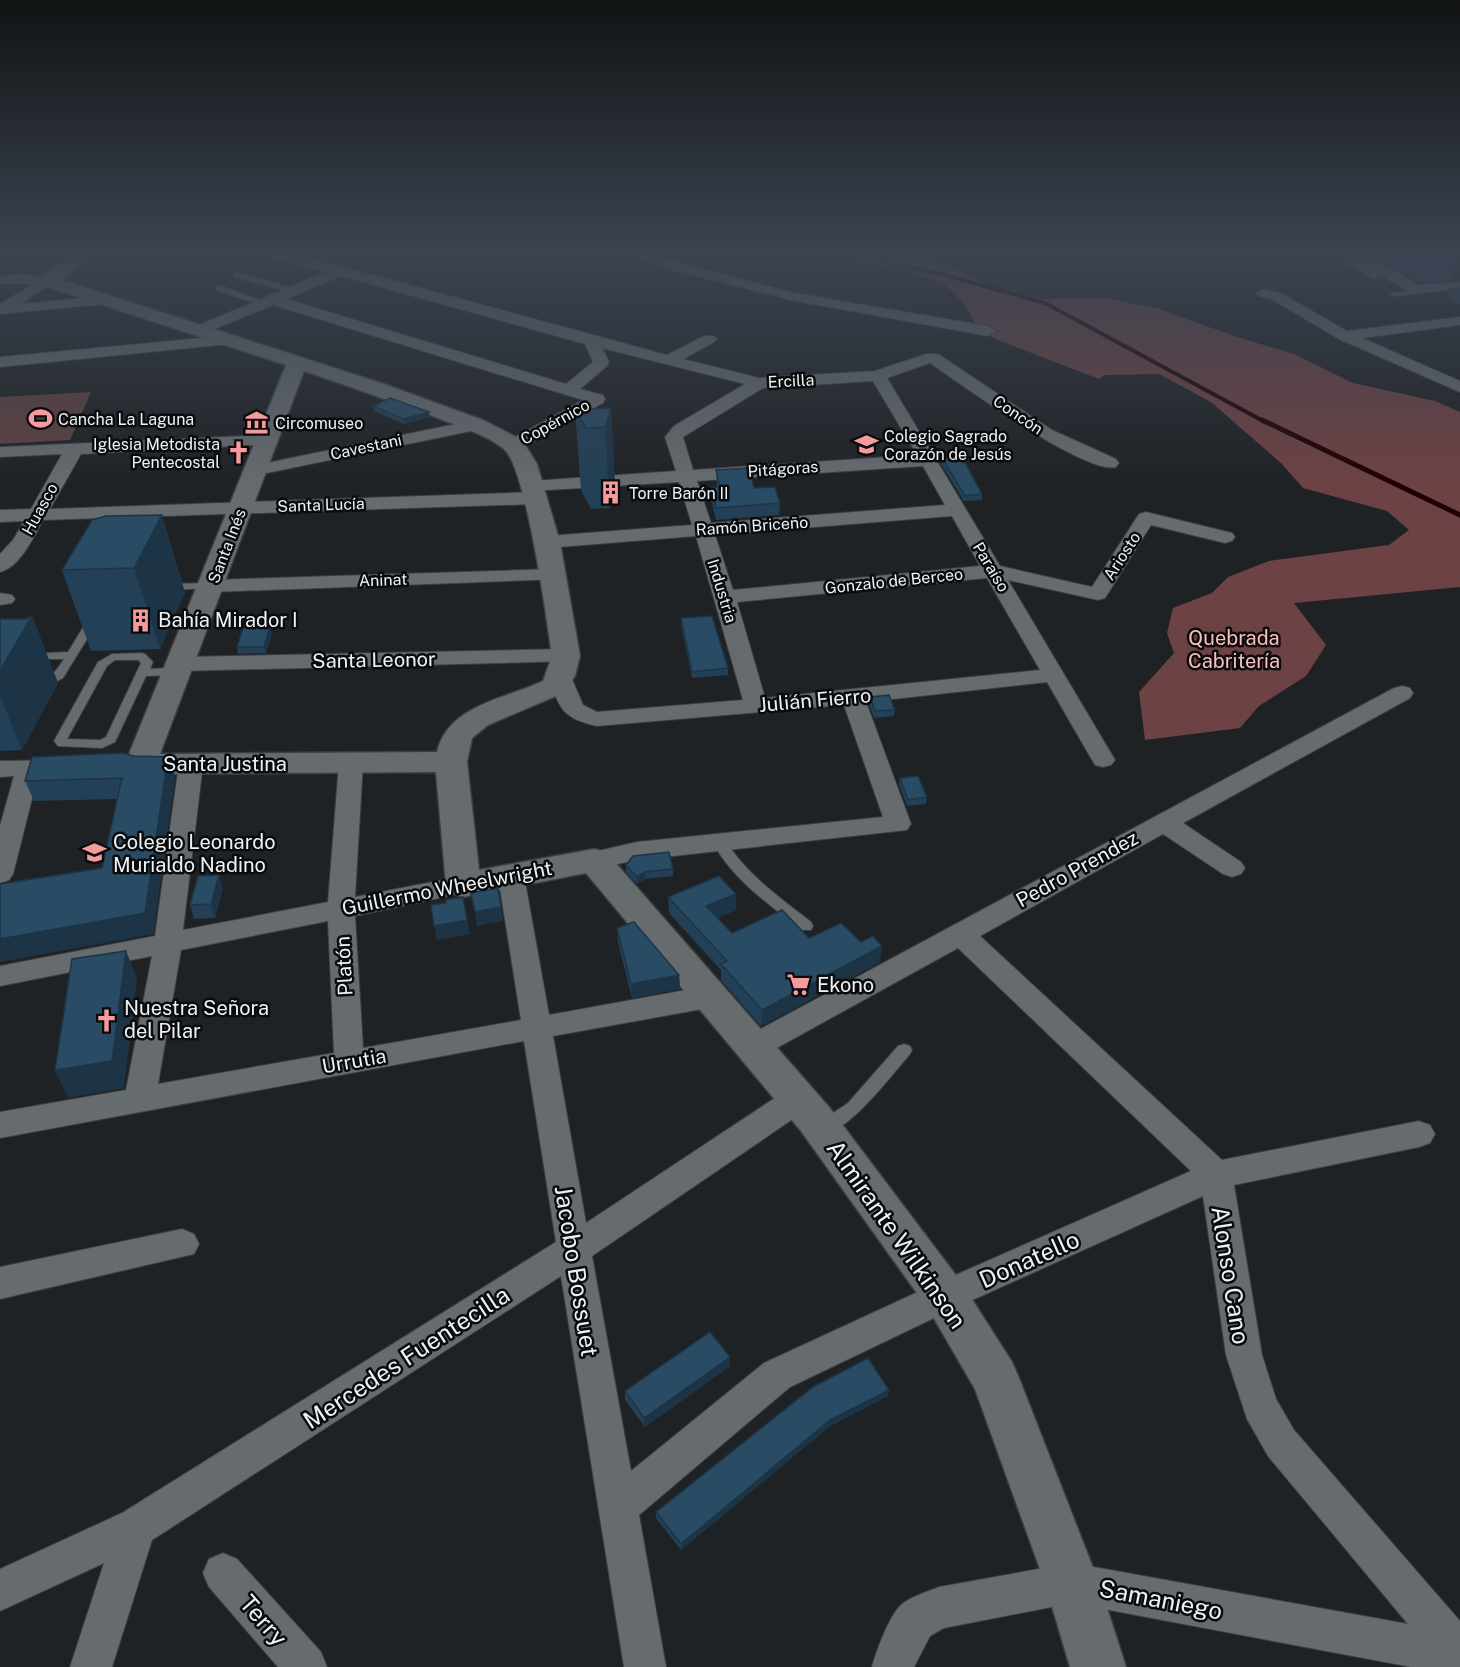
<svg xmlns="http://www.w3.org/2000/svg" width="1460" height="1667" font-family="'Public Sans',sans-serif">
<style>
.green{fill:#5d4040}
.forest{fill:#6d4244}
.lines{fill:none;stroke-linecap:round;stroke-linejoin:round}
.stream-far1{stroke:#1f0104;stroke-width:4}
.stream{stroke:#1f0104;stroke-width:5}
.service-casing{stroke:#3c3f41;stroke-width:2}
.minor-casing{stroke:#3c3f41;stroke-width:2}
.tertiary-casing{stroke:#3c3f41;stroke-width:3}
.service{fill:#666b6e;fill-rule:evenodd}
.minor{fill:#666b6e;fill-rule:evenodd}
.tertiary{fill:#666b6e;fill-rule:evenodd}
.wall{fill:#234056}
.shaded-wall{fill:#1d3446}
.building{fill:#294b64;stroke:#1d3446;stroke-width:1.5}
.labels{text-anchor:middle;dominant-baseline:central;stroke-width:5;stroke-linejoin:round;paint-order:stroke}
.far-street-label{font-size:16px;fill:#eff2f4;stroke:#0a0b0d}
.far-poi-label{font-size:16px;fill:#eff2f4;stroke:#0a0b0d;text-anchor:start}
.poi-label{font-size:20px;fill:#eff2f4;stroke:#0a0b0d;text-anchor:start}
.park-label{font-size:20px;fill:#fcbebf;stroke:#0a0b0d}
.street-label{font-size:20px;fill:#eff2f4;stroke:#0a0b0d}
.near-street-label{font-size:24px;fill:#eff2f4;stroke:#0a0b0d}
</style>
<rect width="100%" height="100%" fill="#1f2225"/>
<path class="green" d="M91 392 70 440 0 444V397Z"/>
<path class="forest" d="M840 252H910L957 269 984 285 1011 293 1043 299 1106 298 1159 309 1237 337 1294 354 1353 383 1435 401 1460 412V587L1294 603 1326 645 1306 676 1259 706 1240 728 1145 740 1139 692 1174 653 1167 633 1173 608 1212 593 1228 577 1269 561 1389 545 1409 530 1387 511 1303 488 1282 464 1211 402 1159 374 1105 375 1099 379 998 340 977 328 969 311 955 293 943 284 911 272 864 261Z"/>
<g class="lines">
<path class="stream-far1" d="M860 252 884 262 945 275 1045 303 1265 422"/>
<path class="stream" d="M1262 420 1460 515"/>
<defs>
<g id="service">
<path d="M1350 252 1357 253 1352 261 1379 274V278H1373L1346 264 1344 259Z"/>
<path d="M237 273 297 289 298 291 294 293 234 277V273Z"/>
<path d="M216 286H222L268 303 261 305 216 290Z"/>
<path d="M1422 289 1426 291 1425 293 1394 296 1390 294Z"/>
<path d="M211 583 215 584V588L166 590 161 587 166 584Z"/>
<path d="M94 615 100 618 63 678 52 684 35 683 33 680 35 677C54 674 53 676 64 659H29L25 658 23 656 25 654 68 652 90 616Z"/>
<path d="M141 653 145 654 153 662 150 669 179 667 185 671 179 675 146 676 115 742 102 748 58 746 54 741 98 662 112 654ZM115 660H138L141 663 106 737 100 740 67 739 107 666Z"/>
<path d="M720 839 725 840C747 875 779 897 811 922L813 926 811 930H801C768 903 734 881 713 843Z"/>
<path d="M904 1044 910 1046 912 1050 910 1054C894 1072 843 1141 818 1133L816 1128 818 1123 848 1103 898 1046Z"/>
</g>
<g id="minor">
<path d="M261 252H282L347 268 667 355 704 336H714L717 339 714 342 683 359 759 378 875 371 926 354H938L1052 430 1116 459 1119 463 1116 467C1085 475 961 384 930 363L887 378 1000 566 1092 587 1139 514 1146 512 1232 533 1235 537 1232 541 1225 543 1151 525 1105 598 1098 600 1008 580 1115 760 1111 765 1103 767 1095 765 1047 682 866 702 911 824 907 830 637 860 594 869 585 866 581 860 585 854 637 842 883 817 844 705 597 726C564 719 558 709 550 677L553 672 561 670 569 672 583 705 597 712 743 700 696 536 547 548 540 546 537 542 540 538 547 536 692 525 679 482 532 491 526 490 523 486 526 482 532 481 676 471 665 437 674 426 745 384 602 348 609 362 607 366 580 389 603 395 605 399 603 403 520 449H508L505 445 508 441 583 400 273 305 204 333H194L191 330 194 327 326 272 263 255ZM341 276 585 344 593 362 566 384 286 299ZM873 381 917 455 693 470 683 437 763 388ZM923 466 945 505 711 523 697 481ZM952 516 980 566 733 590 715 535ZM987 578 1040 670 765 698 737 602Z"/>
<path d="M626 252H646L687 265 795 293 988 326 996 331 988 336 795 301 677 271 628 255Z"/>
<path d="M1347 252H1363L1419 285 1460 282V290L1411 293 1348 256Z"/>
<path d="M20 274 48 277 55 281 21 304 104 296 111 300 104 304 0 314V304L34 284H0V276Z"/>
<path d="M1263 289 1281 293 1347 331 1460 317V325L1362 338 1460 381V392L1339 339 1271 299 1258 296 1256 293Z"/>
<path d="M234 335 239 337 242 340 239 343 0 367V357Z"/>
<path d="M475 420 481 421 484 425 481 429 257 475 251 474 248 470 251 466 257 465Z"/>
<path d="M267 435 273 436 276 440 273 444 81 454 50 509 535 492 542 494 544 498 542 502 535 504 43 520C34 537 20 567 0 572V554L13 540 24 521 0 522V510L31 509 62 454 0 457V447Z"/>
<path d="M554 569 561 571 564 575 561 579 211 592 204 590 201 586 204 582 211 580Z"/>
<path d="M0 593 12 595 15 599 12 603 0 605Z"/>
<path d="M566 649 574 651 577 656 574 661 182 671 174 669 171 664 174 659 182 657Z"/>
<path d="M1402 686 1410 688 1413 693 1410 698 1183 823 1241 862 1245 868 1241 874 1232 877 1223 874 1163 834 980 936 1222 1160 1419 1121 1430 1125 1435 1134 1430 1143 1419 1147 1234 1185 1262 1355 1276 1399 1294 1430 1460 1621V1667H1411L1072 1603 944 1628 930 1636 914 1667H872C876 1652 889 1617 900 1606 909 1597 927 1592 939 1587L1072 1563 1408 1624 1268 1456 1247 1419 1226 1355 1203 1196 957 1307 790 1387 639 1515 666 1667H624L561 1276 152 1540 112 1667H70L104 1563 0 1611V1569L122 1513 556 1242 524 1041 0 1138V1112L126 1090 152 956 0 986V966L155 936 179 764 182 759 191 757 200 759 203 764 183 930 328 902 339 763 342 758 351 756 360 758 363 763 355 897 463 876 472 879 476 885 472 891 355 916 363 1048 521 1020 498 876 502 870 511 867 520 870 524 876 549 1015 708 986 718 989 722 997 718 1005 708 1008 553 1036 586 1223 787 1090 798 1087 809 1090 813 1099 809 1108 592 1256 631 1471 764 1363 933 1285 1191 1171 958 948 764 1055 753 1059 742 1055 738 1047 742 1039 1394 688ZM328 921 334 1053 158 1084 181 950Z"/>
<path d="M63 760 72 762 75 767 72 772 38 775 13 874 9 880 0 883V826L14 776 0 777V761Z"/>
<path d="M182 1229 194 1234 199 1244 194 1254 0 1299V1267Z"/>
<path d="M223 1553 237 1559 321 1652 327 1667H278L209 1587 203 1573 209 1559Z"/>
</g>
<path id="tertiary" d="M78 252H98L62 280 384 384 483 420 522 440 537 464 560 542 580 656 575 676 563 693 488 725 472 738 467 762 479 870 594 849 606 852 829 1107 961 1282 1012 1362 1019 1378 1099 1583 1126 1667H1070L1045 1583 975 1389 929 1310 801 1131 586 873 463 897 451 893 446 885 436 772 141 774 130 771 125 764 286 365 42 285 39 281 42 277ZM304 371C349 386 393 402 438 418 459 427 486 434 504 449 526 467 547 621 552 656L543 681C505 699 448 705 437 752L160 754Z"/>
</defs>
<use href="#service" class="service-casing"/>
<use href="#minor" class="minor-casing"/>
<use href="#tertiary" class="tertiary-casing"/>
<use href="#service" class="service"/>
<use href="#minor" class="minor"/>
<use href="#tertiary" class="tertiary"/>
</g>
<g class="wall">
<path d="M1376 252H1458L1449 281 1420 283 1375 256Z"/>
<path d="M1460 288V304L1446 297 1448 290Z"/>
<path d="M373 406 430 417 404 424 374 411Z"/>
<path d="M611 408 615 488 610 508 591 509 581 490 575 410Z"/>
<path d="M942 458 982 494V500L964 501 941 464Z"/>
<path d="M716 470 754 488 780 503 779 515 716 520 711 499V487H717Z"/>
<path d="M162 515 185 593 160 649 91 651 62 570Z"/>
<path d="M32 616 58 683 22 750 0 751V619H26Z"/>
<path d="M681 618 728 668V675L692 678 681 625Z"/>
<path d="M272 634 266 653 238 654 237 647Z"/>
<path d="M870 697 895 710 894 716 874 718 869 704Z"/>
<path d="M175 777 153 934 102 868 117 799 34 801 25 781Z"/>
<path d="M900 778 927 797 926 804 907 806 899 784Z"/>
<path d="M626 865 673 869V876L645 879 637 884 626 872Z"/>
<path d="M223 888 215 918 194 919 190 905Z"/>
<path d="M736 894V910L717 918 732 933 809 938 880 962 761 1026 721 980V970L669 913 668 897Z"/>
<path d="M617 928 679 975 680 989 632 998 618 942Z"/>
<path d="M730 1366 645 1427 625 1400V1391Z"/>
<path d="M889 1390 888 1396 830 1426 681 1550 656 1518V1512Z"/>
</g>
<g class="shaded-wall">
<path d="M611 408 615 488 610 508 605 427Z"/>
<path d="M429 412 430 417 404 424 403 419Z"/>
<path d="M162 515 185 593 160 649 134 568Z"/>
<path d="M32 616 58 683 22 750 0 696V671Z"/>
<path d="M270 627 272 634 266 653 264 647Z"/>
<path d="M168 757 175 777 153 934 0 962V939L145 913Z"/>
<path d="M645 872V879L637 884V877Z"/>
<path d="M219 875 223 888 215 918 211 904Z"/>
<path d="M736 894V910L707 923 706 906Z"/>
<path d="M501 907 503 921 477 926 475 912Z"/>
<path d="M467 920 470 934 437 940 434 926Z"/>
<path d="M882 946 880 962 761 1026 762 1010Z"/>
<path d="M126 951 137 978 124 1088 68 1098 55 1070Z"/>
<path d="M679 975 680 989 632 998 631 984Z"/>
<path d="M730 1357V1366L645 1427 644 1418Z"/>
<path d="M889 1390 888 1396 830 1426 681 1550V1544L830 1420Z"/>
</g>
<g class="building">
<path d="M1460 288V296L1448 290Z"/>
<path d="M390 398 429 412 403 419 373 406Z"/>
<path d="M611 408 605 427 586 428 575 410Z"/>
<path d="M962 457 982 494 965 496 942 458Z"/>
<path d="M749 468 754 488 775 487 780 503 716 508 711 487H720L716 470Z"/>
<path d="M162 515 134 568 62 570 92 520 106 516Z"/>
<path d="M32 616 0 671V619H26Z"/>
<path d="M712 616 728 668 692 672 681 618Z"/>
<path d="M270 627 264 647H237L243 628Z"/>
<path d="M889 695 895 710 875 711 870 697Z"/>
<path d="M122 753 134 756 168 757 145 913 0 939V884L102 868 122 778 25 781 32 757Z"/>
<path d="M918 776 927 797 908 800 900 778Z"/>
<path d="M669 852 673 869 645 872 637 877 626 865 633 856Z"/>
<path d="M219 875 211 904 190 905 198 876Z"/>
<path d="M719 876 736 894 706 906 732 933 782 910 809 938 841 923 861 942 873 936 882 946 762 1010 721 964 727 961 668 897Z"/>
<path d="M498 888 501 907 475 912 471 893Z"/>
<path d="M463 897 467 920 434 926 431 905 446 903V900Z"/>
<path d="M634 922 679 975 631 984 617 928Z"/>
<path d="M126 951 112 1061 55 1070 72 959Z"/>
<path d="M710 1332 730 1357 644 1418 625 1391Z"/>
<path d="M868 1358 889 1390 830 1420 681 1544 656 1512 813 1387Z"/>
</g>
<linearGradient id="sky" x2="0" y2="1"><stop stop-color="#111314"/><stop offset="0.52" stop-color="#3c4451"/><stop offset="1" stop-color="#3c4451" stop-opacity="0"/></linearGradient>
<rect width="1460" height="485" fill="url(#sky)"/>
<defs>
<symbol id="stadium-bare" viewBox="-9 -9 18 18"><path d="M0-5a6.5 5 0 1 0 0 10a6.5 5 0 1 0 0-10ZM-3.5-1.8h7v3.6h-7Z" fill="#f59b9e" stroke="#0a0b0d" stroke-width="2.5" paint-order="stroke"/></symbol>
<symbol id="museum-bare" viewBox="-9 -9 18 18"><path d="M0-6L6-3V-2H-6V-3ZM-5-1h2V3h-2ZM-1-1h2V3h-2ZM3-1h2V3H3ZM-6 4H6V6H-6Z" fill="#f59b9e" stroke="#0a0b0d" stroke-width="2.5" paint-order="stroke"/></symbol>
<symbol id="school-bare" viewBox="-9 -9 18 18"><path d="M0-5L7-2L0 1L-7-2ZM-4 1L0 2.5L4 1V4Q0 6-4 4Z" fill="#f59b9e" stroke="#0a0b0d" stroke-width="2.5" paint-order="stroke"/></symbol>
<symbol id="church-bare" viewBox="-9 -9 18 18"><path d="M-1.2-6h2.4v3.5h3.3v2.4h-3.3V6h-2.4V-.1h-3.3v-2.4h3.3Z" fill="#f59b9e" stroke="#0a0b0d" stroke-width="2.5" paint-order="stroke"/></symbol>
<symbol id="building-bare" viewBox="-9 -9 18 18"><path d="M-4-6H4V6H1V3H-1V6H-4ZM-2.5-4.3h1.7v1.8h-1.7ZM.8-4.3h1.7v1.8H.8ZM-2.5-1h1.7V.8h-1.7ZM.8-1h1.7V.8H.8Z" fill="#f59b9e" stroke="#0a0b0d" stroke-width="2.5" paint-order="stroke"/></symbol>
<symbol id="supermarket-bare" viewBox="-9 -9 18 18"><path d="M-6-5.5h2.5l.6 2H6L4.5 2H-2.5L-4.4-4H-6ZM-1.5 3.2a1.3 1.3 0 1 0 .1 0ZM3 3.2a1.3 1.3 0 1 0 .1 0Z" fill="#f59b9e" stroke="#0a0b0d" stroke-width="2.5" paint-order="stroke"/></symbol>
</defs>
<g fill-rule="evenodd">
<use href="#stadium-bare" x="24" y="402" width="33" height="33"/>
<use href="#museum-bare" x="240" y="406" width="33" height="33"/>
<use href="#school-bare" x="850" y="428" width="33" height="33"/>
<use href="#church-bare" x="222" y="436" width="33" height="33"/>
<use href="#building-bare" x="594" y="476" width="33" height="33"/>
<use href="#building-bare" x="124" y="604" width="33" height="33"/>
<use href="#school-bare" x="78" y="836" width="33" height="33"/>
<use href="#supermarket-bare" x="782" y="968" width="33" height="33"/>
<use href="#church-bare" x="90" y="1004" width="33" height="33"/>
</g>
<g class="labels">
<g class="far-street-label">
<text transform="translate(791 381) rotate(-3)">Ercilla</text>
<text transform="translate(1018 415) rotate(34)">Concón</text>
<text transform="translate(555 422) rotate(-29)">Copérnico</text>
<text transform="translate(366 447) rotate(-12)">Cavestani</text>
<text transform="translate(783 469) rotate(-4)">Pitágoras</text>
<text transform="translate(321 505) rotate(-2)">Santa Lucía</text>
<text transform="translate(40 509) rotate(-61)">Huasco</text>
<text transform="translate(752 526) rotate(-4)">Ramón Briceño</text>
<text transform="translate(227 546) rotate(-69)">Santa Inés</text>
<text transform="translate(1122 556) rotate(-57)">Ariosto</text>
<text transform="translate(991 567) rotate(59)">Paraíso</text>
<text transform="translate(383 580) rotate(-2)">Aninat</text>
<text transform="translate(894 581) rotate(-6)">Gonzalo de Berceo</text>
<text transform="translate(722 591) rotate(73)">Industria</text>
</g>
<g class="far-poi-label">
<text x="58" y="419">Cancha La Laguna</text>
<text x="275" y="423">Circomuseo</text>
<text x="884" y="436">Colegio Sagrado<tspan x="884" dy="18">Corazón de Jesús</tspan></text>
<text x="220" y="444" text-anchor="end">Iglesia Metodista<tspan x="220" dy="18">Pentecostal</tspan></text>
<text x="629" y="493">Torre Barón II</text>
</g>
<g class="poi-label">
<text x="158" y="620">Bahía Mirador I</text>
<text x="113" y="842">Colegio Leonardo<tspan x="113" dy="23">Murialdo Nadino</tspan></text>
<text x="817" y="985">Ekono</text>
<text x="124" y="1008">Nuestra Señora<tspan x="124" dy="23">del Pilar</tspan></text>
</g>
<g class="park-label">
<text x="1234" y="638">Quebrada<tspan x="1234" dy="23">Cabritería</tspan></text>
</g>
<g class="street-label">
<text transform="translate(374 660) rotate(-1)">Santa Leonor</text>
<text transform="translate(815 700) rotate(-5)">Julián Fierro</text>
<text x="225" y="764">Santa Justina</text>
<text transform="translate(1077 869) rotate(-29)">Pedro Prendez</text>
<text transform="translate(447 888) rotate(-11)">Guillermo Wheelwright</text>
<text transform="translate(344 966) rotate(-93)">Platón</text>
<text transform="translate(354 1061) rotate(-10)">Urrutia</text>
</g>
<g class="near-street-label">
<text transform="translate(897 1234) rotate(55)">Almirante Wilkinson</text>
<text transform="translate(1029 1259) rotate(-24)">Donatello</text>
<text transform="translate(577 1271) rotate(81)">Jacobo Bossuet</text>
<text transform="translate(1231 1275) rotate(81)">Alonso Cano</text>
<text transform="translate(406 1357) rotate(-33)">Mercedes Fuentecilla</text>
<text transform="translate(1161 1599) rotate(11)">Samaniego</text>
<text transform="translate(264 1620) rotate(49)">Terry</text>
</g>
</g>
</svg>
